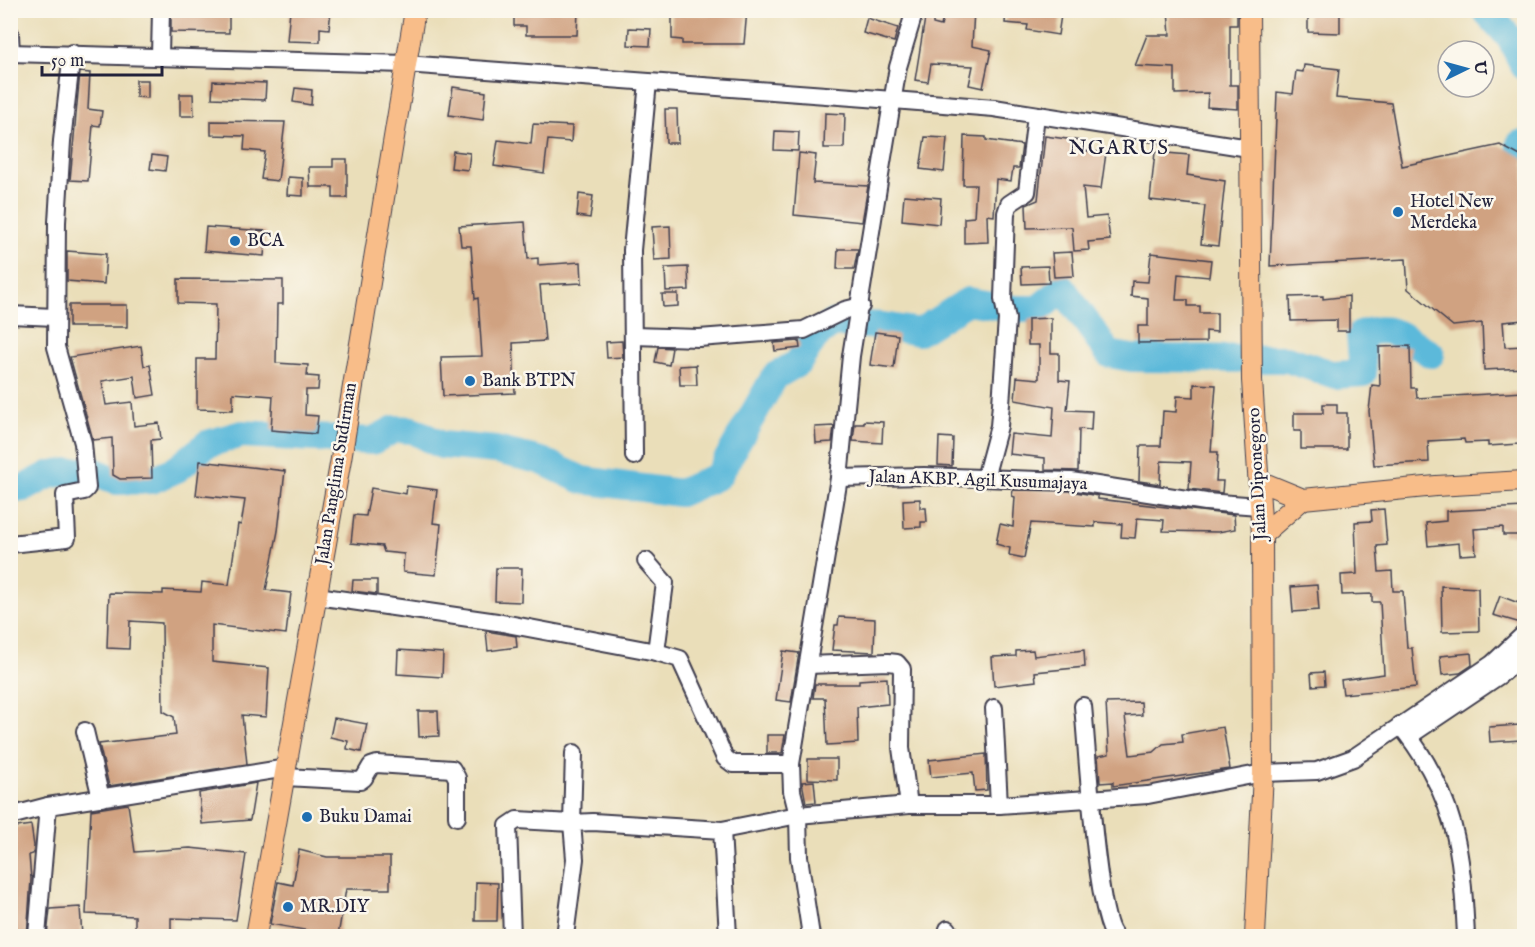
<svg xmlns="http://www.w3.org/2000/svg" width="1535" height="947" font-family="'IM FELL English',serif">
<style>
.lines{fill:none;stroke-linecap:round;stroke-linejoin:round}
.river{stroke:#5bb9da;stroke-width:28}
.building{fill:#d0a281}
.minor-casing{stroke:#403e4e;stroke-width:20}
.major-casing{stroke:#403e4e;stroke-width:22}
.minor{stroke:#fff;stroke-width:16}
.major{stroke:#f8bd89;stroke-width:20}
.poi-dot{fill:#1f6fb2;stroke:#fbf7ec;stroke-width:2}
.labels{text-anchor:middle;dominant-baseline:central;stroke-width:5;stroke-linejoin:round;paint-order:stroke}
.poi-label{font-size:18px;fill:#22223b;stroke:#fbf7ec;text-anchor:start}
.street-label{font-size:18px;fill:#22223b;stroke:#fbf7ec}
.quarter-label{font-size:21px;letter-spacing:1.5px;fill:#22223b;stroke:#fbf7ec}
</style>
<rect width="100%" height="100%" fill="#fbf7ec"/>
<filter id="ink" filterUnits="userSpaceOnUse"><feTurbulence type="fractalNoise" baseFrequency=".0167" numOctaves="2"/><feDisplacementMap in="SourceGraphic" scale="12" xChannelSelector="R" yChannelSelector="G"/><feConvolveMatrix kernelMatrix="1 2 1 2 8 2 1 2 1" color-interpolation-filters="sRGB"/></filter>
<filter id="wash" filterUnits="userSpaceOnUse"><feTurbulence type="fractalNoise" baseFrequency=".008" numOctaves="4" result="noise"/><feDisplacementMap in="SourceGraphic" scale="24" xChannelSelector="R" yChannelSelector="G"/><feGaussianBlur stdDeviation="1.35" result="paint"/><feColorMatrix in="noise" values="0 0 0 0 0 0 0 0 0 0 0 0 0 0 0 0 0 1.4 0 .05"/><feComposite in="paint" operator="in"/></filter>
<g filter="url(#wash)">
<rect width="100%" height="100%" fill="#eadeb9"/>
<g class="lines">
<g class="river">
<path d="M1485 10 1510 38 1524 66"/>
<path d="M1520 144 1524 145"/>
<path d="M10 490 24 488 51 474 91 470 117 481 152 480 177 469 207 444 242 434 372 441 395 429 413 430 441 445 496 450 542 461 582 480 680 493 718 476 775 376 798 363 815 337 833 323 883 326 919 332 968 301 1016 309H1038L1063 289 1109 354 1132 358 1287 359 1335 375 1363 373 1360 335C1390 322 1406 338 1431 354"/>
</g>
</g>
<g id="blocks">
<g class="building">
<path d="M171 10H229V33L171 32Z"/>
<path d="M290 10H331L329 29 320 28V42L287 41Z"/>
<path d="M514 10H578L577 35H526V26H514Z"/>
<path d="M710 10H747L744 44H682V40L672 39V14L710 15Z"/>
<path d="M945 10H974L972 46 991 50 983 88 969 85 973 66 931 64 928 82 915 80 926 12 933 13V24L941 26Z"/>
<path d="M1006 10H1036L1061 15 1058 35 1027 30 1028 25 1005 23Z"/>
<path d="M1168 10 1237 13V25H1230V85H1238V109L1207 107 1208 93 1175 94V68L1135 66 1147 35H1170Z"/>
<path d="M1308 10H1340V33L1308 32Z"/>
<path d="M867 18 898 28 894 42 863 33Z"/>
<path d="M629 28 651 29 650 46 628 45Z"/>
<path d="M1304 65 1339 69 1336 98 1391 103 1402 166 1500 145 1524 158V320L1503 322 1505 347 1524 346V368L1484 370 1482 323 1453 326 1408 289 1406 259 1270 266 1277 92 1293 94 1296 71 1303 72Z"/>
<path d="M80 72 90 73 88 109 102 111 100 126 93 125 88 181 70 180Z"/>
<path d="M136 80H148V98L136 97Z"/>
<path d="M213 81 266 83 265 100 212 98Z"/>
<path d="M453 87 486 92 483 120 449 115Z"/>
<path d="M295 88 312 90 311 105 293 102Z"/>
<path d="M180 94H193L194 116H180Z"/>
<path d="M665 109H677L678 143H666Z"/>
<path d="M825 113 845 114 844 148H824Z"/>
<path d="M211 121 285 122 278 181 261 179 265 152 244 150 245 136 211 135Z"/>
<path d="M533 124 572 126 571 142 548 140 544 173 494 166 498 140 531 144Z"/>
<path d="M775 131 799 132 798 151 774 150Z"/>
<path d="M964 136 986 137V140L1022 145 1019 168H1013L1011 181 996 179 994 216 987 215 988 242 964 243V218L974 217 976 185H963Z"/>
<path d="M1045 136 1081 141 1080 150 1106 153 1101 189 1083 187 1086 218 1107 216 1110 240 1088 242 1089 250 1074 251 1072 227 1027 228 1026 205 1038 200Z"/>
<path d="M925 137 947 138 944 172 920 169Z"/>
<path d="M453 151 470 153 468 170 451 168Z"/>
<path d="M1155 152 1189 155 1187 175 1225 181 1218 246 1201 244 1205 206 1150 200Z"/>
<path d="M799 153 816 155 813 183 868 186 862 222 794 215Z"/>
<path d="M152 155 167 157 165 171 150 169Z"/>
<path d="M333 159H347V198H333V187H310L309 167H333Z"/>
<path d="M288 177 303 178V196L287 195Z"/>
<path d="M579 194 593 196 590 218 577 216Z"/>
<path d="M904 195 941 198 939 224 902 220Z"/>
<path d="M525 222 528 259 538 258V265L581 262 582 283 540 285 545 341 513 343 515 393 443 396 441 357 482 356 478 298 475 299 471 246H461L459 226Z"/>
<path d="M670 226 671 259 654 260 652 227Z"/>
<path d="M206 227 266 231 264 256 204 251Z"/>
<path d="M838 249H858L854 269H837Z"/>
<path d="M67 251 106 254 104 284 67 281Z"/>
<path d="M1072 252 1074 276 1054 277 1052 253Z"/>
<path d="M1151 253 1211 260 1209 277 1178 274 1176 300H1188V306H1200V313H1217V332L1206 331V342L1138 343V326H1148V298L1131 296 1132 281 1148 282Z"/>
<path d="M1048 266 1049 283 1022 284 1021 267Z"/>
<path d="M688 267 689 290 666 291 665 268Z"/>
<path d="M178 279 283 280V304H277L276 363 308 365 307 376 319 377 318 390H306L305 415 318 416 316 434 271 430 273 396 233 393V410L197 409V359H215L216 304 178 303Z"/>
<path d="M662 294H678V306L663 307Z"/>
<path d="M1323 296V299L1349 296V331H1337V320L1291 321 1290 297Z"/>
<rect x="69" y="305" width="58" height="22"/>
<path d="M1051 318V353H1059V380L1070 381 1067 410 1092 411 1091 430 1079 429 1078 471 1045 470V458L1009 454 1011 434 1052 438 1054 407 1015 400 1017 377 1039 379V345H1028V319Z"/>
<path d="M875 332 898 335 894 368 870 365Z"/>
<path d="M622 341 623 357 607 358 606 342Z"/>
<path d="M799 341 800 348 775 351 774 343Z"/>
<path d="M141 346 144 366 150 365 155 395 137 398 134 376 102 381 106 405 132 402 134 426 159 423 161 439 151 440 152 478 120 479 113 475 112 438 93 440 70 357Z"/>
<path d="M1410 346 1411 388H1416L1417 398 1524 392V438L1519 439V444L1488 446V442L1465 443 1464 439 1428 441 1429 462 1374 465 1369 411 1372 385 1380 386 1379 347Z"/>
<path d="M658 347 672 348 669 365 655 362Z"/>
<path d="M696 365 697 385H680L679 366Z"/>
<path d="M1194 384 1216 385 1211 452H1218L1216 481H1223L1222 493 1189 489 1191 462 1161 461 1160 484 1139 481 1140 446H1161L1163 411 1176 412 1177 396 1194 397Z"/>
<path d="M1323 404H1337V413H1347V449H1301V431H1294V413H1323Z"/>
<path d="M864 421 883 422 882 443 853 441 855 424H864Z"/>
<path d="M834 426 832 442 816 443 815 427Z"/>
<path d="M939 437 953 438 952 466 938 465Z"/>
<path d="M200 461 285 471 278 531 266 590 291 593 286 634 212 625V662L269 668 266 717 242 715 247 764 109 786 99 744 176 735 174 717 163 711 162 623 130 621 129 649 107 648 109 593 163 594V590L201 592 202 582 229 585 238 524 241 525 245 500 196 495Z"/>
<path d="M407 486 437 490 433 523 441 524 436 575 403 572 404 554 384 552 382 546 351 543 354 515 366 516 371 488 406 494Z"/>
<path d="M1013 490 1070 491 1098 496V499L1234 515 1235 529 1218 532 1163 531 1164 520 1137 518 1135 538 1121 537 1122 524 1095 522V527L1031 523 1024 558 1009 555 1010 548 996 544 1000 524 1013 527 1015 497 1012 496Z"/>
<path d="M920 499V508H926L927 522H921V527L904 528 903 500Z"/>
<path d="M1524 507V535H1503V527L1474 529 1476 554 1460 555 1459 543 1428 546 1426 523 1446 521V511Z"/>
<path d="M1384 509 1387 545 1377 546 1379 572 1392 571 1393 591H1403L1407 648H1412L1416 687 1343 694 1341 680 1384 674 1380 602H1372V594L1342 595 1341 575 1357 574 1355 522 1372 521 1371 510Z"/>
<path d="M496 568H522L521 602 495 601Z"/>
<path d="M353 580H377V594L352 591Z"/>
<path d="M1317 585 1319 610 1293 612 1291 587Z"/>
<path d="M1441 586 1478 588 1479 631 1442 632Z"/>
<path d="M1500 596 1524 605V624L1493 615Z"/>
<path d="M839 617 875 619 874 652 832 650 835 625H838Z"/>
<path d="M486 631 516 636 517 647 488 651Z"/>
<path d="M398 650 443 653 442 677 397 674Z"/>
<path d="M1033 650 1034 656 1084 650 1085 667 1035 672 1036 681 994 686 992 657 1016 656V651Z"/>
<path d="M783 651 799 653 791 702 776 700Z"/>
<path d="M1471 653 1472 665 1460 673 1442 675 1440 656Z"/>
<path d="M1324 672 1325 685 1312 686 1311 673Z"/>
<path d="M887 678 888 704 857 707 858 743 827 745 825 698H813L815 684H859V680Z"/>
<path d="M1141 702 1142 715 1125 716 1130 755 1154 752 1163 744 1183 742 1182 734 1223 727 1230 769 1113 786V782L1100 783 1098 756 1109 754 1106 703Z"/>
<path d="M418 711H438L439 736 419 737Z"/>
<path d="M334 718 367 724 361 752 347 749 348 741 330 737Z"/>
<path d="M1520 725 1521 740 1490 742 1489 727Z"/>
<path d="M767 735H785L782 753H767Z"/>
<path d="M986 754 987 790 975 791 973 773 931 777 929 760Z"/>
<path d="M808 759H837V780L808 779Z"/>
<path d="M814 781 816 802 806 803 802 782Z"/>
<path d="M256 783 250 820 202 824 199 793Z"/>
<path d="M128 804 135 852 190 848 246 854 236 920 171 918V936H135V916L86 914 91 810Z"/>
<path d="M31 825 34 846 33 854 29 855 31 879 27 936H10V828Z"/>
<path d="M299 850 327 857H390V889H346L338 936 270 924 278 882 293 885Z"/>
<path d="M476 882 498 883 497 921H475Z"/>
<path d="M80 907 82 936H47L50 909Z"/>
</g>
</g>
</g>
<g filter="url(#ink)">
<use href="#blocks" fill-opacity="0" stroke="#403e4e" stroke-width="1.5"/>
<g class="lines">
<defs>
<g id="minor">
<path d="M10 34 11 53"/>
<path d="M10 53 405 64 893 100 994 108 1249 148"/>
<path d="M160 56 161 10"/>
<path d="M10 315 55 317"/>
<path d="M633 336 699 338 804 330 845 310 861 306"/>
<path d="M634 456 632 250 648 82"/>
<path d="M839 478 924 476 1071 481 1206 502 1259 506"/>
<path d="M985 478 999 426 1001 404 1007 319 1003 299 1006 213 1009 204 1027 192 1036 115"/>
<path d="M10 544 67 538 65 495 84 491 87 488 83 443 56 347 57 222 62 141 72 53"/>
<path d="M646 561 665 583 656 652"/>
<path d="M317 596 497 622 656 652 680 659 725 758 733 764H791"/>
<path d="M808 665 888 662 897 663 902 669 901 748 909 805"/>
<path d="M1083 706C1087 744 1096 916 1115 936"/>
<path d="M994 708 999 805"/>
<path d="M1400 725C1456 795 1462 850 1466 936"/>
<path d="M85 731 101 798"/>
<path d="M1409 736 1500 675 1524 654"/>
<path d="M285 777 360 781 364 778 371 766 377 764 452 769 457 778V817"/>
<path d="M10 816 48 806 287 768"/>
<path d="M722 830 728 936"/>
<path d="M37 936 48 806"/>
<path d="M512 936 508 826 517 820 572 823 574 753"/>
<path d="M565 936 575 859 572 823 593 822 722 830 798 815 909 805H999L1148 795 1263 773 1317 771 1353 758 1492 664 1524 634"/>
<path d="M811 936 799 857 798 815 792 791 791 764 839 478 851 356 882 163 898 67 915 10"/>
<path d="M946 936 948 929"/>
</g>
<g id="major">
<path d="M1249 10 1252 380 1262 535 1263 773 1255 936"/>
<path d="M1259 481 1303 499 1436 486 1524 481"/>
<path d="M1262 535 1303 499"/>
<path d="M256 936 341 459 415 10"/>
</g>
</defs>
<use href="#minor" class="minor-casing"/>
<use href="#major" class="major-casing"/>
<use href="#minor" class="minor"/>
<use href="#major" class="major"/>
</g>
</g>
<g class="poi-dot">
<circle cx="1398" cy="212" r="6"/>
<circle cx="235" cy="241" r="6"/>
<circle cx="470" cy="381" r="6"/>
<circle cx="307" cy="817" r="6"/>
<circle cx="288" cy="907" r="6"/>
</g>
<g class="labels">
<g class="poi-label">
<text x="1410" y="202">Hotel New<tspan x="1410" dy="21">Merdeka</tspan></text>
<text x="247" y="241">BCA</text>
<text x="482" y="381">Bank BTPN</text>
<text x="319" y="817">Buku Damai</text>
<text x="300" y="907">MR.DIY</text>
</g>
<g class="street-label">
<text transform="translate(337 474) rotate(-81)">Jalan Panglima Sudirman</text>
<text transform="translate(1258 474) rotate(-93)">Jalan Diponegoro</text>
<text transform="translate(978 481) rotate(2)">Jalan AKBP. Agil Kusumajaya</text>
</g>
<g class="quarter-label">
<text x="1119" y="148">NGARUS</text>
</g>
</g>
<rect width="1535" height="947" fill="none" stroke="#fbf7ec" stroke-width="36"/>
<g transform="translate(1466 69) rotate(85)"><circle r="28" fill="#fbf7ec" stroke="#a4a2a5" stroke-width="1.5"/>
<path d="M0-4.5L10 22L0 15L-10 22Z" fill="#1f6fb2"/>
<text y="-9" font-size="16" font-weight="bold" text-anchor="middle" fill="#22223b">U</text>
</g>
<path d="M42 66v9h120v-9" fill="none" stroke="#22223b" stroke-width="3"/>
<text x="51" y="66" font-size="18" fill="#22223b" stroke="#fbf7ec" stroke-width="4.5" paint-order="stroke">50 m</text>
</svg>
